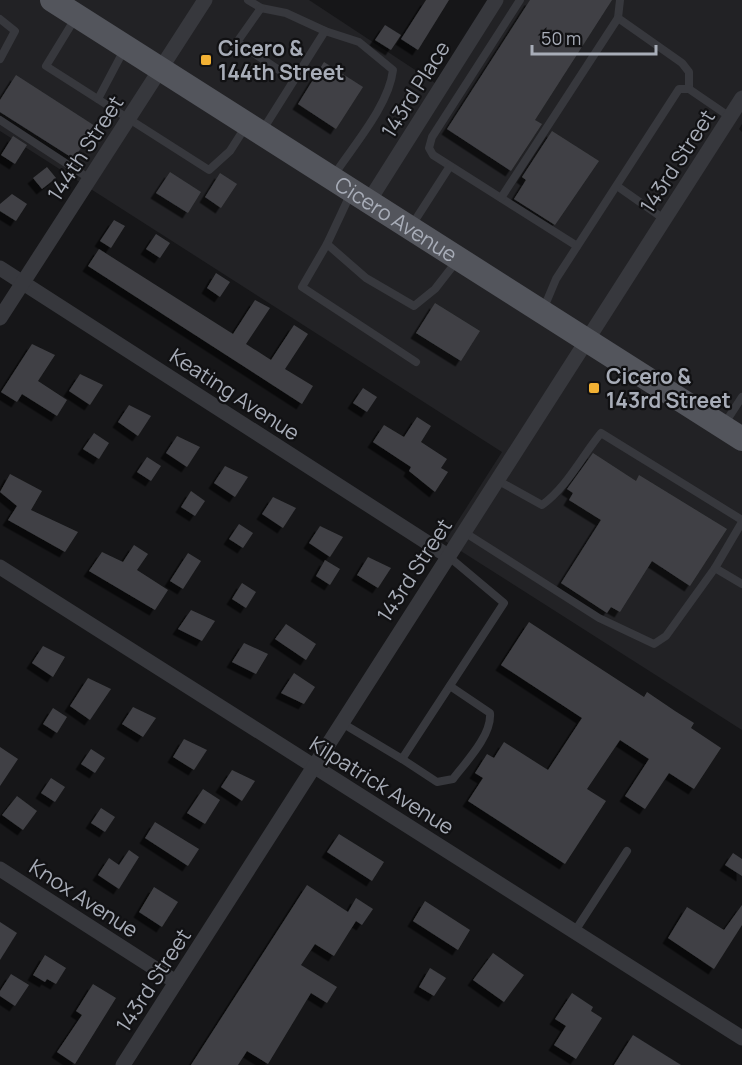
<svg xmlns="http://www.w3.org/2000/svg" width="742" height="1065" font-family="Manrope,sans-serif">
<style>
.built{fill:#222225}
.building{fill:#404145;filter:url(#shadow)}
.lines{fill:none;stroke-linecap:round;stroke-linejoin:round}
.service{stroke:#37383d;stroke-width:8}
.minor{stroke:#37383d;stroke-width:15}
.primary{stroke:#53555c;stroke-width:24}
.poi-dot{fill:#f2b134;stroke:#111113;stroke-width:2}
.labels{text-anchor:middle;dominant-baseline:central;stroke-width:4.5;stroke-linejoin:round;paint-order:stroke}
.poi-label{font-size:21px;font-weight:bold;fill:#a8adb8;stroke:#111113;text-anchor:start}
.street-label{font-size:21px;fill:#a8adb8;stroke:#111113}
</style>
<defs>
<filter id="shadow"><feDropShadow dx="-5.5" dy="5.5" stdDeviation="0" flood-color="#0009"/></filter>
</defs>
<rect width="100%" height="100%" fill="#161618"/>
<path class="built" d="M0 0H309L435 83 489 0H742V124L739 129 742 132V730L445 541 502 452 0 131Z"/>
<g class="building">
<path d="M426 0H449L418 50 401 39Z"/>
<path d="M530 0H612L535 120 542 124 511 171 447 129Z"/>
<path d="M385 25 401 35 391 50 375 40Z"/>
<path d="M324 62 363 87 336 129 298 104Z"/>
<path d="M16 75 95 126 74 159 0 112V100Z"/>
<path d="M552 131 599 161 555 225 514 199 526 180 522 177Z"/>
<path d="M13 136 27 145 15 164 1 155Z"/>
<path d="M47 167 56 178 42 189 33 178Z"/>
<path d="M170 172 201 192 188 213 156 193Z"/>
<path d="M220 173 237 184 221 208 205 197Z"/>
<path d="M12 194 27 204 16 221 0 211V204Z"/>
<path d="M114 220 125 226 111 248 100 241Z"/>
<path d="M156 234 170 243 160 258 146 249Z"/>
<path d="M99 249 233 334 255 300 270 308 246 344 271 360 294 325 308 334 285 369 313 386 302 404 88 266Z"/>
<path d="M216 273 230 282 220 297 207 288Z"/>
<path d="M435 303 480 331 461 361 416 333Z"/>
<path d="M32 344 55 355 38 381 67 400 57 416 22 394 17 402 1 392Z"/>
<path d="M80 374 103 385 90 405 69 391Z"/>
<path d="M363 388 377 397 367 412 353 403Z"/>
<path d="M129 405 151 416 138 436 118 422Z"/>
<path d="M417 417 431 426 421 442 447 459 441 468 448 472 435 492 409 471 411 467 373 442 384 425 404 437Z"/>
<path d="M94 433 109 443 99 459 83 449Z"/>
<path d="M177 436 200 447 187 467 166 453Z"/>
<path d="M593 453 636 481 639 475 727 529 690 586 652 561 620 612 611 607 607 613 561 583 601 520 569 500 573 493 567 489Z"/>
<path d="M147 457 161 466 151 481 137 472Z"/>
<path d="M225 466 248 477 235 497 214 483Z"/>
<path d="M10 474 42 491 31 510 78 532 65 552 8 520 17 506 0 492Z"/>
<path d="M191 491 205 501 195 516 181 507Z"/>
<path d="M273 497 296 508 283 528 262 514Z"/>
<path d="M239 524 253 533 243 548 229 539Z"/>
<path d="M320 526 343 537 330 557 309 543Z"/>
<path d="M134 545 148 554 137 570 168 590 155 610 89 571 102 552 123 562Z"/>
<path d="M188 553 201 561 183 589 170 581Z"/>
<path d="M368 557 391 568 378 588 357 575Z"/>
<path d="M325 560 340 569 330 585 316 576Z"/>
<path d="M242 583 256 592 246 608 232 599Z"/>
<path d="M191 610 215 621 202 641 178 629Z"/>
<path d="M529 622 644 697 647 692 675 711 694 723 691 728 721 748 694 789 669 773 645 809 625 796 649 759 620 740 587 789 606 801 565 864 468 801 483 778 475 773 487 754 494 758 504 742 548 770 582 718 501 665Z"/>
<path d="M286 624 316 644 306 660 275 639Z"/>
<path d="M244 643 268 654 256 674 232 662Z"/>
<path d="M43 646 65 657 53 677 32 663Z"/>
<path d="M294 673 315 687 304 704 281 693Z"/>
<path d="M88 678 111 689 90 720 70 706Z"/>
<path d="M133 707 156 718 143 737 122 724Z"/>
<path d="M53 708 67 717 57 733 43 724Z"/>
<path d="M184 739 207 750 194 770 173 757Z"/>
<path d="M0 747 18 759 0 786Z"/>
<path d="M91 749 105 758 95 773 81 764Z"/>
<path d="M232 770 255 781 242 801 221 787Z"/>
<path d="M51 778 65 787 55 802 41 793Z"/>
<path d="M203 789 220 800 205 824 187 813Z"/>
<path d="M17 796 37 811 23 830 2 815Z"/>
<path d="M101 808 115 817 105 832 91 823Z"/>
<path d="M155 822 199 849 188 866 145 838Z"/>
<path d="M339 834 384 862 372 881 327 852Z"/>
<path d="M129 850 139 857 119 889 98 875 109 858 119 865Z"/>
<path d="M733 853 742 859V876L725 865Z"/>
<path d="M307 885 348 912 356 898 373 909 362 925 356 921 334 956 315 944 301 965 337 987 327 1003 311 993 268 1064 247 1051 238 1065H191Z"/>
<path d="M154 887 178 902 162 927 139 912Z"/>
<path d="M425 901 470 930 458 950 413 921Z"/>
<path d="M742 905V925L714 969 668 938 687 907 724 930Z"/>
<path d="M0 922 17 933 0 960Z"/>
<path d="M493 953 524 975 504 1002 473 980Z"/>
<path d="M45 955 66 968 56 984 47 979 45 982 33 975Z"/>
<path d="M430 968 446 978 434 996 419 987Z"/>
<path d="M11 974 29 985 15 1006 0 996V991Z"/>
<path d="M93 984 116 998 75 1064 57 1052 82 1015 76 1011Z"/>
<path d="M572 993 593 1007 591 1011 602 1018 576 1059 554 1045 566 1026 555 1019Z"/>
<path d="M633 1035 681 1065H614Z"/>
</g>
<g class="lines">
<g class="service">
<path d="M248 0 261 8 286 13 325 31 359 42 393 70C389 105 354 145 334 175"/>
<path d="M520 0 432 137 429 148 433 155 577 246"/>
<path d="M620 0 618 18 682 63 689 72V89"/>
<path d="M261 8 237 42 294 80"/>
<path d="M76 17 46 66 209 170 230 151 246 126"/>
<path d="M0 19 15 31 0 59"/>
<path d="M98 99 125 48"/>
<path d="M0 120 90 179"/>
<path d="M262 131 325 31"/>
<path d="M617 186 664 219"/>
<path d="M350 195 327 244 302 287 416 362"/>
<path d="M501 198 618 18"/>
<path d="M412 225 450 166"/>
<path d="M327 244 366 278 414 306 435 289 456 262"/>
<path d="M543 310 556 279 679 89H689L730 117"/>
<path d="M725 423 742 397"/>
<path d="M497 480 542 505C567 487 582 456 601 433L742 520"/>
<path d="M464 532 599 618 654 644 666 636 715 568 742 584"/>
<path d="M715 568 742 522"/>
<path d="M342 723 402 759 504 603 448 556"/>
<path d="M402 759 437 782 453 779C466 762 492 735 490 713L450 686"/>
<path d="M575 931 627 851"/>
</g>
<g class="minor">
<path d="M369 201 496 0"/>
<path d="M0 268 448 556"/>
<path d="M0 318 205 0"/>
<path d="M0 567 742 1038"/>
<path d="M0 869 176 982"/>
<path d="M123 1065 742 98"/>
</g>
<path class="primary" id="s1" d="M52 0 742 439"/>
</g>
<g class="poi-dot">
<rect x="200" y="54" width="12" height="12" rx="3"/>
<rect x="588" y="382" width="12" height="12" rx="3"/>
</g>
<g class="labels">
<g class="poi-label">
<text x="218" y="48">Cicero &amp;<tspan x="218" dy="24">144th Street</tspan></text>
<text x="606" y="376">Cicero &amp;<tspan x="606" dy="24">143rd Street</tspan></text>
</g>
<g class="street-label">
<text transform="translate(415 89) rotate(-58)">143rd Place</text>
<text transform="translate(85 148) rotate(-57)">144th Street</text>
<text transform="translate(677 161) rotate(-57)">143rd Street</text>
<text stroke="none"><textPath href="#s1" startOffset="408">Cicero Avenue</textPath></text>
<text transform="translate(235 394) rotate(33)">Keating Avenue</text>
<text transform="translate(414 570) rotate(-57)">143rd Street</text>
<text transform="translate(382 785) rotate(32)">Kilpatrick Avenue</text>
<text transform="translate(84 898) rotate(33)">Knox Avenue</text>
<text transform="translate(153 980) rotate(-57)">143rd Street</text>
</g>
</g>
<path d="M532 45v9h124v-9" fill="none" stroke="#a8adb8" stroke-width="3"/>
<text x="541" y="45" font-size="18" fill="#a8adb8" stroke="#111113" stroke-width="4.5" paint-order="stroke">50 m</text>
</svg>
